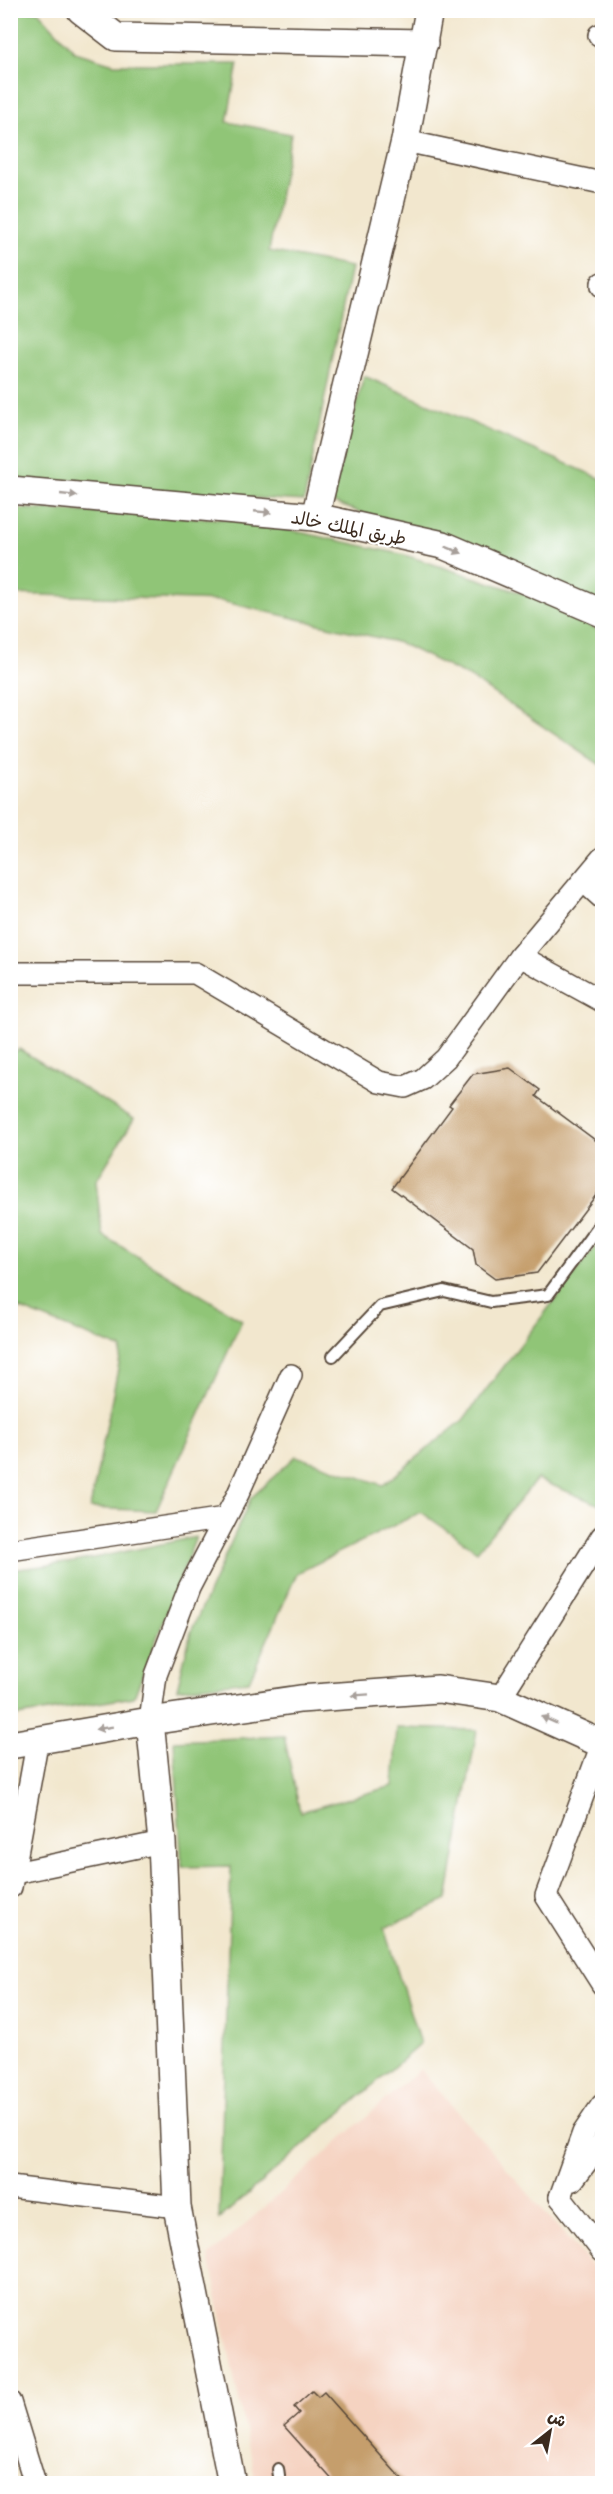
<svg xmlns="http://www.w3.org/2000/svg" width="613" height="2494" font-family="Mali,'Playpen Sans Arabic',sans-serif">
<style>
.built{fill:#f5d3c1}
.green{fill:#90c577;stroke:#66784a;stroke-width:1.5}
.building{fill:#c59e6c}
.lines{fill:none;stroke-linecap:round;stroke-linejoin:round}
.service-casing{stroke:#564638;stroke-width:14}
.minor-casing{stroke:#564638;stroke-width:24}
.tertiary-casing{stroke:#564638;stroke-width:30}
.service{stroke:#fff;stroke-width:10}
.minor{stroke:#fff;stroke-width:21}
.tertiary{stroke:#fff;stroke-width:27}
.oneway{fill:#a79f9a}
.labels{text-anchor:middle;dominant-baseline:central;stroke-width:4.5;stroke-linejoin:round;paint-order:stroke}
.street-label{font-size:18px;fill:#3b2a1e;stroke:#fff}
</style>
<rect width="100%" height="100%" fill="#fff"/>
<filter id="ink" filterUnits="userSpaceOnUse"><feTurbulence type="fractalNoise" baseFrequency=".0167" numOctaves="2"/><feDisplacementMap in="SourceGraphic" scale="12" xChannelSelector="R" yChannelSelector="G"/><feConvolveMatrix kernelMatrix="1 2 1 2 8 2 1 2 1" color-interpolation-filters="sRGB"/></filter>
<filter id="wash" filterUnits="userSpaceOnUse"><feTurbulence type="fractalNoise" baseFrequency=".008" numOctaves="4" result="noise"/><feDisplacementMap in="SourceGraphic" scale="24" xChannelSelector="R" yChannelSelector="G"/><feGaussianBlur stdDeviation="1.35" result="paint"/><feColorMatrix in="noise" values="0 0 0 0 0 0 0 0 0 0 0 0 0 0 0 0 0 1.4 0 .05"/><feComposite in="paint" operator="in"/></filter>
<g filter="url(#wash)">
<rect width="100%" height="100%" fill="#f2e7ce"/>
<path class="built" d="M420 2069 602 2278V2483H256L209 2256Z"/>
<g class="green">
<path d="M10 11H38L75 52 114 64H238L227 122 291 134 269 251 351 267 304 501 11 483Z"/>
<path d="M364 376 602 479V604L533 573 331 502Z"/>
<path d="M10 508 244 520 405 555 556 604 602 633V766L469 677 400 643 221 601 11 594Z"/>
<path d="M19 1049 134 1119 96 1181 102 1235 242 1320 156 1511 90 1508 122 1349 11 1305 10 1054Z"/>
<path d="M602 1238V1506L537 1479 477 1551 421 1512 297 1573 249 1681 177 1689 191 1632 251 1498 296 1456 383 1485 463 1420Z"/>
<path d="M196 1537 134 1697 11 1717V1570L74 1562Z"/>
<path d="M397 1728 477 1730 447 1900 384 1928 420 2044 219 2219 231 1866 182 1867 174 1741 284 1736 300 1812 393 1786Z"/>
</g>
<g id="blocks">
<g class="building">
<path d="M510 1068 540 1090 536 1096 603 1146V1186L537 1273 495 1279 476 1265 473 1249 392 1188 452 1107 449 1105 473 1074Z"/>
<path d="M312 2391 318 2397 324 2392 406 2484H336L284 2426 299 2413 294 2407Z"/>
</g>
</g>
</g>
<g filter="url(#ink)">
<use href="#blocks" fill-opacity="0" stroke="#564638" stroke-width="1.5"/>
<g class="lines">
<defs>
<g id="service">
<path d="M333 1356 380 1306 444 1291 491 1302 548 1295 602 1221"/>
<path d="M278 2469 280 2484"/>
</g>
<g id="minor">
<path d="M599 35 602 36"/>
<path d="M405 141 602 183"/>
<path d="M602 283V286"/>
<path d="M583 881 602 898"/>
<path d="M520 956 602 1001"/>
<path d="M10 973H195L379 1082 405 1087 423 1079 446 1058 520 956 602 858"/>
<path d="M10 1550 225 1518"/>
<path d="M500 1698 602 1536"/>
<path d="M150 1721 156 1675 189 1588 238 1494 291 1375"/>
<path d="M602 1744 546 1896 602 1984"/>
<path d="M10 1874 162 1842"/>
<path d="M11 1887 38 1738"/>
<path d="M573 2180 602 2142"/>
<path d="M10 2187 177 2207"/>
<path d="M560 2197 583 2133 602 2105"/>
<path d="M560 2197 602 2251"/>
<path d="M10 2402 35 2484"/>
</g>
<g id="tertiary">
<path d="M81 10 116 37 424 43"/>
<path d="M10 490 315 517 443 545 602 613"/>
<path d="M315 517 405 141 429 10"/>
<path d="M150 1721 162 1842 177 2207 232 2484"/>
<path d="M10 1745 150 1721 300 1699 438 1689 500 1698 602 1744"/>
</g>
</defs>
<use href="#service" class="service-casing"/>
<use href="#minor" class="minor-casing"/>
<use href="#tertiary" class="tertiary-casing"/>
<use href="#service" class="service"/>
<use href="#minor" class="minor"/>
<use href="#tertiary" class="tertiary"/>
</g>
<defs><path id="oneway-solid" d="M-6-.8H1V-3.2L6.5 0L1 3.2V.8H-6Z" transform="scale(1.5)"/></defs>
<g class="oneway">
<use href="#oneway-solid" transform="translate(69 495) rotate(6)"/>
<use href="#oneway-solid" transform="translate(263 512) rotate(5)"/>
<use href="#oneway-solid" transform="translate(454 550) rotate(22)"/>
<use href="#oneway-solid" transform="translate(360 1695) rotate(176)"/>
<use href="#oneway-solid" transform="translate(549 1720) rotate(-156)"/>
<use href="#oneway-solid" transform="translate(104 1728) rotate(171)"/>
</g>
</g>
<g class="labels">
<g class="street-label">
<text transform="translate(349 527) rotate(11)">طريق الملك خالد</text>
</g>
</g>
<rect width="613" height="2494" fill="none" stroke="#fff" stroke-width="36"/>
<g transform="translate(550 2431) rotate(31)" stroke="#ffffff" stroke-width="4.5" paint-order="stroke">
<path d="M0-4.5L10 22L0 15L-10 22Z" fill="#3b2a1e"/>
<text y="-9" font-size="16" font-weight="bold" text-anchor="middle" fill="#3b2a1e">ش</text>
</g>
</svg>
